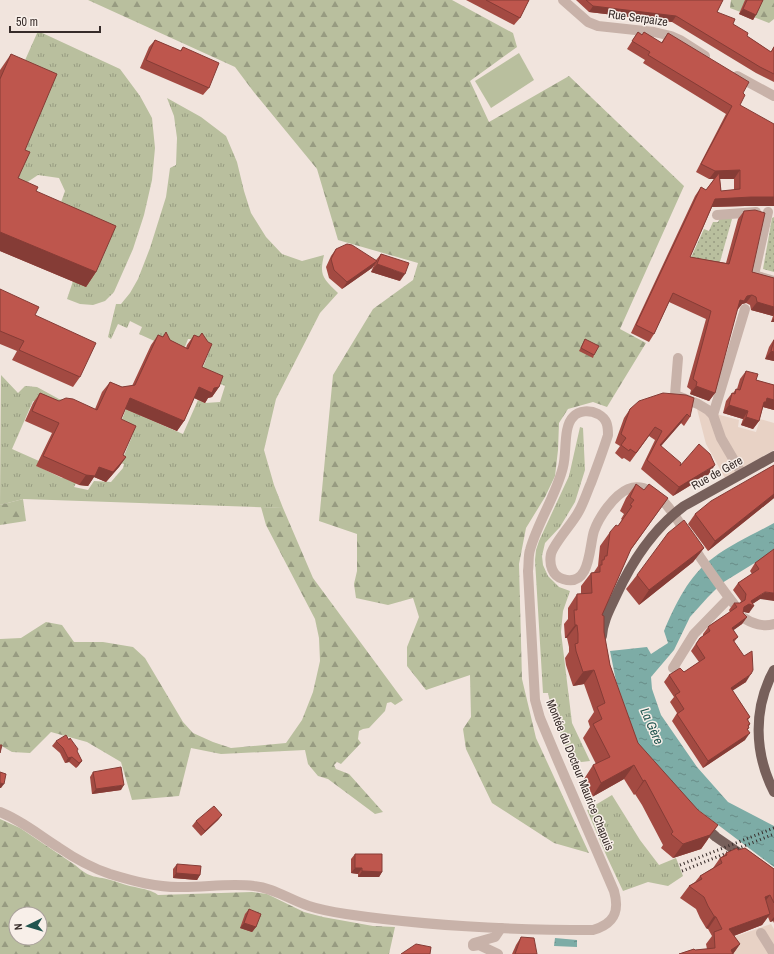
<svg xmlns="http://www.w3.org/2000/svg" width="774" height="954" font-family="'Archivo Narrow',sans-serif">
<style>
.grass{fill:url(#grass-tufts)}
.forest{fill:url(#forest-firs);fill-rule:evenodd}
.park{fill:url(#park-dots)}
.pitch{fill:#b9bf9e}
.plaza{fill:#e8d2c5}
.water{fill:url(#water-ripples)}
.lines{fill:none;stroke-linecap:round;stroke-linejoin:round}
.minor{stroke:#c8b2a9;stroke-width:10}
.major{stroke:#77605b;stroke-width:10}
.rail{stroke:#362b29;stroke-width:3;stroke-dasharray:1 3;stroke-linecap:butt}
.wall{fill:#a34a42;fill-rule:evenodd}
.shaded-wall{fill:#853c36}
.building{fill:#be564d;stroke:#853c36}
.labels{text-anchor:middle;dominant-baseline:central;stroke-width:3;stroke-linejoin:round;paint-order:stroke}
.street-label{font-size:12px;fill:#362b29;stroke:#f8efe9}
.water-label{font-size:13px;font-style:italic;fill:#21554f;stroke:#f8efe9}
</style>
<defs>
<pattern id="grass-tufts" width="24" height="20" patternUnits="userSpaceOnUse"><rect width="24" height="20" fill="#b9bf9e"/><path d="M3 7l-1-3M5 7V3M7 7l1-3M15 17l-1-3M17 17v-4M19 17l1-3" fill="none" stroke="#979b81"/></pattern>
<pattern id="forest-firs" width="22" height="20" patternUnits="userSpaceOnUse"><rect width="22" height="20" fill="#b9bf9e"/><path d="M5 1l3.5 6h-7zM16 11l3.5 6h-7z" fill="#979b81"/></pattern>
<pattern id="park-dots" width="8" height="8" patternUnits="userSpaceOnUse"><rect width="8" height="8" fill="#b9bf9e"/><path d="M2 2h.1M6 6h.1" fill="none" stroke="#979b81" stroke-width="1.8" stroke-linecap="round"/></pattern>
<pattern id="water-ripples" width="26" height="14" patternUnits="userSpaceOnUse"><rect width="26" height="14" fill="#7daca6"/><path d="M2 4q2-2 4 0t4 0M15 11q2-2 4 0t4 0" fill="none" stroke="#678c87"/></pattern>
</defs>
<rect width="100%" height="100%" fill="#f1e4dd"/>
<g class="grass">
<path d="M38 31 120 69 140 96 152 118 155 148 152 180 144 215 133 249 114 292 105 301 93 305 80 304 67 299 73 281 55 219 65 191 59 178 38 175 26 183 11 186 18 76Z"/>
<path d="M167 98 201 117 226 136 237 162 244 191 251 213 266 237 282 254 302 261 324 255C319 276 323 278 338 293L320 313 276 399 264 450 274 485 283 508 23 499 0 505 1 375 18 393 25 386 37 387 59 399 71 401 53 409 33 401 12 449 39 461 37 466 62 478 80 475 74 487 88 490 94 481 111 482 123 468 124 464 115 461 123 458 133 434 119 427 126 409 183 434 198 400 205 403 220 402 225 386 200 375 209 352 197 339H188L177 367 172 349 139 334 142 327 130 321 127 328 118 324 111 339 108 337 116 304H121L130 293 138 279 150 248 166 197 170 168 176 165 177 138 174 116Z"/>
<path d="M580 427 583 428 585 470 575 502 560 527 545 543 542 556 543 565 548 576 559 587 570 591 563 611 561 632 572 723 590 761 573 763 553 717 548 693H543L535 560 536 550 539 541 569 476Z"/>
<path d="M612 795 640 840 659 865 676 858 683 876 668 886 648 882 623 891 607 857 587 810Z"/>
</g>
<g class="forest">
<path d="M88 0H452L513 33 517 47 470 81 489 122 569 76 684 186 620 329 646 343 607 407 593 402 568 409 559 423 558 450 555 476 545 497 526 528 519 564 522 679 536 738 589 853 554 843 492 803 466 749 463 729 471 717 470 675 426 690 407 666V647L419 617 413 598 388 605 356 598 354 584 357 571V534L319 521 333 375 373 309 413 280 418 263 338 240 317 169 253 91 235 67Z"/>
<path d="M731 0H774V19L769 23 730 8Z"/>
<path d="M23 499 26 521 0 525V505Z"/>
<path d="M261 507 283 508 313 578 403 700 395 705 391 702 387 703 385 711 369 728 363 729 359 731 358 739 361 743 341 764 337 762 334 765 336 769 349 774 383 812 375 814 328 779 318 776 308 764 305 750 221 754 191 748 179 796 132 800 121 762 87 742 51 732 30 753 12 752 0 745V639L21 638 46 622 62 625 74 642H103L133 647 145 658 183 722 193 733 213 742 231 748 286 743 302 720 313 692 320 661 319 638 315 619 266 525Z"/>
<path d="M0 819 20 828 75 865C92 880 95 875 114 881 121 883 128 886 135 887 143 889 152 890 158 895L252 892 267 894 304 912 323 917 373 926 395 927 389 954H0ZM16 914H40V938H16Z"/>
</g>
<g class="park">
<path d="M721 216 732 219 718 269 682 277 704 229 709 231 713 222H718Z"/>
<path d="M774 217V272L763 269 772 218Z"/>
</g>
<path class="pitch" d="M519 53 534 80 491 108 475 81Z"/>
<g class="plaza">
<path d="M697 409 739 420 738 427 756 432 760 419 774 423V450L725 478 706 444Z"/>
<path d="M771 924 774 929V954H724L722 941Z"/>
</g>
<g class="water">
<path d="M774 523V551L722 583 708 597 690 617 674 650 651 677 652 689 661 715 697 767 728 802 774 826V867L693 806 639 746 616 681 610 651 647 647 651 654 668 643 664 631C675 605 689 575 713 558 732 544 754 534 774 523Z"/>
<path d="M555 938 577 940V947L554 946Z"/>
</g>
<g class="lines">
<g class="minor">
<path d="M563 0 588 22 598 26 654 32 671 36 680 40 705 56"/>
<path d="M737 76 774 96"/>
<path d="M768 212 754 275 774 281"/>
<path d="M717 215 756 212"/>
<path d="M678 358 675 395 698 404 708 410 713 415 721 438 742 474"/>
<path d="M713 415 745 309"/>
<path d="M744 618C752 624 764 627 774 624"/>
<path d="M673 668 694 634 729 598"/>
<path d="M0 812C21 820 39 835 58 847 74 858 92 868 110 874 133 881 158 888 183 887 207 887 231 883 254 886 274 888 290 900 309 906 321 910 333 912 346 914 427 926 510 930 593 930 614 924 620 912 614 891L558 761 540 718 535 700 528 571C529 564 528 556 530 550 538 521 556 496 563 467 567 453 563 427 573 417 579 410 590 410 598 414 607 419 608 425 608 435 603 451 597 467 591 483 587 492 584 502 579 511 573 523 554 543 551 554 549 564 552 576 563 579 591 588 589 546 594 531 599 517 614 495 628 489 660 476 687 537 700 557 711 573 722 589 734 604"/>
<path d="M761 933 774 954"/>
<path d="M498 954 479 945 473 946V944L474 943 495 937 501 928"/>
</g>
<g class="major">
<path d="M602 636C603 621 610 609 616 596 632 561 653 529 684 506L774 456"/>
<path d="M774 670C753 708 754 753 774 792"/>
<path d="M702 824 716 837 745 857"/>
</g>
<g class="rail">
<path d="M680 865 774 828"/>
<path d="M682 871 774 834"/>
</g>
</g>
<g class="wall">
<path d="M466 0H529L520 18 514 25Z"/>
<path d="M576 0H723L717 12 733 24 747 36 771 52 774 46V82L756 73 672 22 589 12Z"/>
<path d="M745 0H763L753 20 739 14Z"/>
<path d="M638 32 642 35 644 32 661 43 668 33 743 93 740 105 774 206H745L712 207 690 257 726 263 738 219 744 211 752 272 774 278V322H771L773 316 751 310 750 305 746 303 742 304 738 309H737L715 393 709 401 690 394 691 390 687 387 706 319 669 302 654 334 649 342 631 333 695 196 701 187 706 190 714 179H709L696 172 726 114 643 63 645 60 627 49ZM720 179H734V190L721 191Z"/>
<path d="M155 40 180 51 183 47 209 88 203 95 140 68 149 47Z"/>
<path d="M11 54 25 150 18 178 36 191 96 272 86 287 0 251V70Z"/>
<path d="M336 249 376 260 381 254 400 281 371 272 374 265 372 268 342 289 329 278 326 267 331 256Z"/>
<path d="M0 289 35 315 80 377 73 387 12 360 17 351 0 344Z"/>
<path d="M166 332 170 340 186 348 187 345 194 335 199 337 202 333V367L219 387 212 397 208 398 205 403 194 398 184 421 177 431 125 409 121 419 123 455 126 457 119 467 106 482 94 477 88 486 79 485 36 466 52 433 25 421 33 403 40 393 59 401 95 409 102 392 110 382 122 387 132 386 151 345 158 335 163 337Z"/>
<path d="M585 339 594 355 593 358 579 351Z"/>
<path d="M774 339V361L765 359 769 347Z"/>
<path d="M746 371 756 380 774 385V410L763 407 759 421 753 429 741 425 743 419 723 413 726 401 732 393H733L736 389H737L740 379Z"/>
<path d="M663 393 690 417 684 426 681 423 661 446 680 466 709 474 673 496 641 469 655 440 649 436 630 462 624 458 622 459 615 453 620 446 615 443 624 418 630 409Z"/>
<path d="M774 465V498L708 551 688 524 695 514Z"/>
<path d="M636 484 644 490 668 498 630 551 602 615 604 632 610 665 638 743 708 839 701 849 673 858 661 848 663 845 642 805 635 794 634 795 624 779 592 797 584 779 593 765 596 764 583 738 590 727 588 721 594 712 584 684 573 686 566 665 565 658 569 652V647L567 638H565L564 624 568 619V608L577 594H581V586L591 573 594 572 598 566 600 546 610 532 618 526 622 520 621 519 624 514 620 511 626 498Z"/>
<path d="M704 548 693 562 639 605 626 589 637 575Z"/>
<path d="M769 553 760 599 752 604 749 613 744 612H743V613L747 617 742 624 733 630 738 637 734 642 746 682 732 690 750 717 748 720 750 724 749 726 745 740 703 768 672 721 677 713 670 702 674 697 664 682 669 675 684 672 699 662 691 651 695 645 700 638 703 636V634L709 626 730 612 729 610 734 603H740L741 601 733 590 738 583 752 574 750 571 755 563Z"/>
<path d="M56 741 77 751 82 761 78 766 76 768 69 762 65 763 60 753 52 746Z"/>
<path d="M93 772 121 790 92 794 90 777Z"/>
<path d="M222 815 218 820 201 836 192 826 196 821Z"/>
<path d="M737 848 738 850 745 848 774 869V923L773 921 770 922 768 917 762 925 734 936 740 944 733 954H679L694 949 695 950 707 949 706 944 712 936 708 929 706 928 700 918 696 909 680 898 689 886 695 882 700 876 713 868 720 858 723 856 726 853Z"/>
<path d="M355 854 382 872 379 877H358V874L351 873V859Z"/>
<path d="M177 864 200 875 197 880 173 878V869Z"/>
<path d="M249 909 256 927 252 932 240 928 245 914Z"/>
<path d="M521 937 537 954H512L516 945Z"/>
</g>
<g class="shaded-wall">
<path d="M593 6 676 16 672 22 589 12Z"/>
<path d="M743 9 756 15 753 20 739 14Z"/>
<path d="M740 170 734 179H709L715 171Z"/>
<path d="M751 197H774V206H745L710 207 715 199Z"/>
<path d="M0 232 96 272 86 287 0 251Z"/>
<path d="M377 261 372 268 342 289 347 282Z"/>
<path d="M377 264 405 274 400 281 371 272Z"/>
<path d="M752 295 746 303 742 304 738 309 734 308 740 300 747 296Z"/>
<path d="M757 302 774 307V314L773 316 751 310Z"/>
<path d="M774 318V322H771Z"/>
<path d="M771 351 774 352V361L765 359Z"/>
<path d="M696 386 715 393 709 401 690 394Z"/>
<path d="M199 387 214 388 219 387 212 397 208 398 205 403 192 397Z"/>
<path d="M130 398 184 421 177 431 123 408Z"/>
<path d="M767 398 774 400V410L763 407 759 410Z"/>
<path d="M729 405 748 411 743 419 723 413Z"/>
<path d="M687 414 681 423 654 454 660 445Z"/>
<path d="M746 417 759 421 753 429 741 425Z"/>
<path d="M126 457 119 467 106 482 94 477 88 486 79 485 86 475 99 467Z"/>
<path d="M715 465 709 474 673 496 679 487Z"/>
<path d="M774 494V498L708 551 715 541Z"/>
<path d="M704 548 693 562 639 605 649 590Z"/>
<path d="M765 592 774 593V601L760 599 751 605 754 606 749 613 744 612 739 614 744 607 751 601Z"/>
<path d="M747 617 742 624 727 635 732 628Z"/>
<path d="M575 625H577L567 638H565Z"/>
<path d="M594 670 584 684 573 686 583 672Z"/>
<path d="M751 674 746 682 726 695 731 688Z"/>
<path d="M750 733 745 740 703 768 708 761Z"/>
<path d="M72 757 69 762 65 763 68 758Z"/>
<path d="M82 761 78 766 76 768 79 763Z"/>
<path d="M634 765 624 779 592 797 601 783Z"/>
<path d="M645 780 635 794 634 795 643 781Z"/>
<path d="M0 783 4 784 1 788H0Z"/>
<path d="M124 785 121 790 92 794 96 789Z"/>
<path d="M222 815 218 820 201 836 205 831Z"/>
<path d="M718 825 701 849 673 858 683 844Z"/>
<path d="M355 868H362L358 874 351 873Z"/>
<path d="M362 871 382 872 379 877H358Z"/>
<path d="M176 873 200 875 197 880 173 878Z"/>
<path d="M770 895 761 907 765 897Z"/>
<path d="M770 914 762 925 720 941 729 929Z"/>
<path d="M714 916 716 917 708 929 706 928Z"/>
<path d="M774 917V920L773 921 770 922Z"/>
<path d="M244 923 256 927 252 932 240 928Z"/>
<path d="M740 944 733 954 731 950Z"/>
</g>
<g class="building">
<path d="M486 0H529L520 18Z"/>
<path d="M586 0H723L717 12 735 19 733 24 748 33 747 36 771 52 774 47V74L760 67 676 16 593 6Z"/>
<path d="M747 0H763L756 15 743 9Z"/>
<path d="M638 32 642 35 644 32 662 43 668 33 749 82 743 93 745 95 740 105 774 124V197H751L715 199 690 257 729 264 744 211 755 210 765 213 752 272 774 278V307L757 302 756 297 752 295 747 296 744 301 740 300 715 393 696 386 697 382 693 379 711 311 673 293 654 334 636 325 701 187 706 190 719 173 721 191 740 189V170L715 171 701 164 732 106 648 55 650 52 632 41Z"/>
<path d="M155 40 181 51 183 47 219 63 209 88 146 60Z"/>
<path d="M11 54 57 74 25 150 30 152 18 178 38 187 36 191 116 226 96 272 0 232V79Z"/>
<path d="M347 244 352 245 377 261 347 282 334 270 331 259 336 249Z"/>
<path d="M381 254 409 263 405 274 377 264Z"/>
<path d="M0 289 39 307 35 315 96 343 80 377 19 350 24 341 0 331Z"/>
<path d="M166 332 170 340 188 349 194 335 199 337 202 333 208 342 212 344 202 367 223 376 219 387 214 388 212 393 199 387 184 421 130 398 121 419 136 426 123 455 126 457 113 472 99 467 95 476 86 475 43 456 59 423 32 411 40 393 59 401 66 398 73 399 97 410 110 382 122 387 135 385 158 335 163 337Z"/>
<path d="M585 339 599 346 594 355 581 348Z"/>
<path d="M774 340V352L771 351Z"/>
<path d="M746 371 758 374 756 380 774 385V400L767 398 766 402H764L759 421 746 417 748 411 729 405 732 393 735 394 736 389 740 390Z"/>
<path d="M663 393 686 395 694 398 690 417 687 414 660 445 681 463 680 466 699 444 710 454 715 465 679 487 647 460 662 431 655 427 636 453 630 449 629 451 621 445 626 438 621 434 630 409 639 401Z"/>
<path d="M774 465V494L715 541 695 514 711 501Z"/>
<path d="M636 484 644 490 649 484 668 498 631 549 602 615 604 616V632L610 665 638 743 698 810 718 825 710 835 683 844 671 834 673 832 651 791 645 780 643 781 634 765 601 783 593 765 610 757 593 724 602 719 597 707 605 703 594 670 583 672 576 651 575 644 578 643V634L577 625H575L574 610H577V594L592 593 591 573 600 572V565H602V560H604L605 556H607L610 532 616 525 618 526 632 506 630 505 634 500 630 497Z"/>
<path d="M684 520 704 548 649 590 637 575 668 533Z"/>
<path d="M774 549V593L765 592 751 601 754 606 749 604 744 607 743 613 747 617 732 628 738 637 733 640 744 656 752 651 753 670 751 674 731 688 750 717 747 719 750 724 748 725 749 728 747 729 750 733 708 761 677 714 684 709 675 695 680 692 669 675 680 668 684 672 705 658 696 644 700 638 710 631 708 627 709 626 737 607 734 603H740L745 600 746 594 738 583 759 569 755 563Z"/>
<path d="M66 735 69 740 70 738 78 749 77 751 82 761 79 763 72 757 68 758 63 748 56 741Z"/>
<path d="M0 745H2L0 753Z"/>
<path d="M121 767 124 785 96 789 93 772Z"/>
<path d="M0 772 6 774 4 784 0 783Z"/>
<path d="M214 806 222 815 205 831 196 821Z"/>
<path d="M737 848 738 850 745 848 774 869V903L770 895 765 897 770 914 729 929 740 944 731 950 733 954H679L694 949 695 950 715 948 714 932 722 929 716 917 714 916 708 906 704 897 689 886 702 879 700 876 722 863 720 858 727 855 726 853Z"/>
<path d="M355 854H382V872L362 871V868H355Z"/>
<path d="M177 864 201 866 200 875 176 873Z"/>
<path d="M249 909 261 914 256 927 244 923Z"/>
<path d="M521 937 534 938 537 954H515Z"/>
<path d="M416 944 431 947 430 954H401Z"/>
</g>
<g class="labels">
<g class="street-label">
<text transform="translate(638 18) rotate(8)">Rue Serpaize</text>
<text transform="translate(717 473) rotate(-29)">Rue de Gère</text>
<text transform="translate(580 775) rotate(68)">Montée du Docteur Maurice Chapuis</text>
</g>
<g class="water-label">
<text transform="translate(652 726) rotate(66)">La Gère</text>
</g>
</g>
<g transform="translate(28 926) rotate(265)"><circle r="19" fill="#f8efe9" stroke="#aaa19c"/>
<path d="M0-3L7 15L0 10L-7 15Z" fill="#21554f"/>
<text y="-6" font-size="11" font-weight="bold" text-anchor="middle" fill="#362b29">N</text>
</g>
<path d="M10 26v6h90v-6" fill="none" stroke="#362b29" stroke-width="2"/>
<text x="16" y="26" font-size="12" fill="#362b29" stroke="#f8efe9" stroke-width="3" paint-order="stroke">50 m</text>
</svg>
